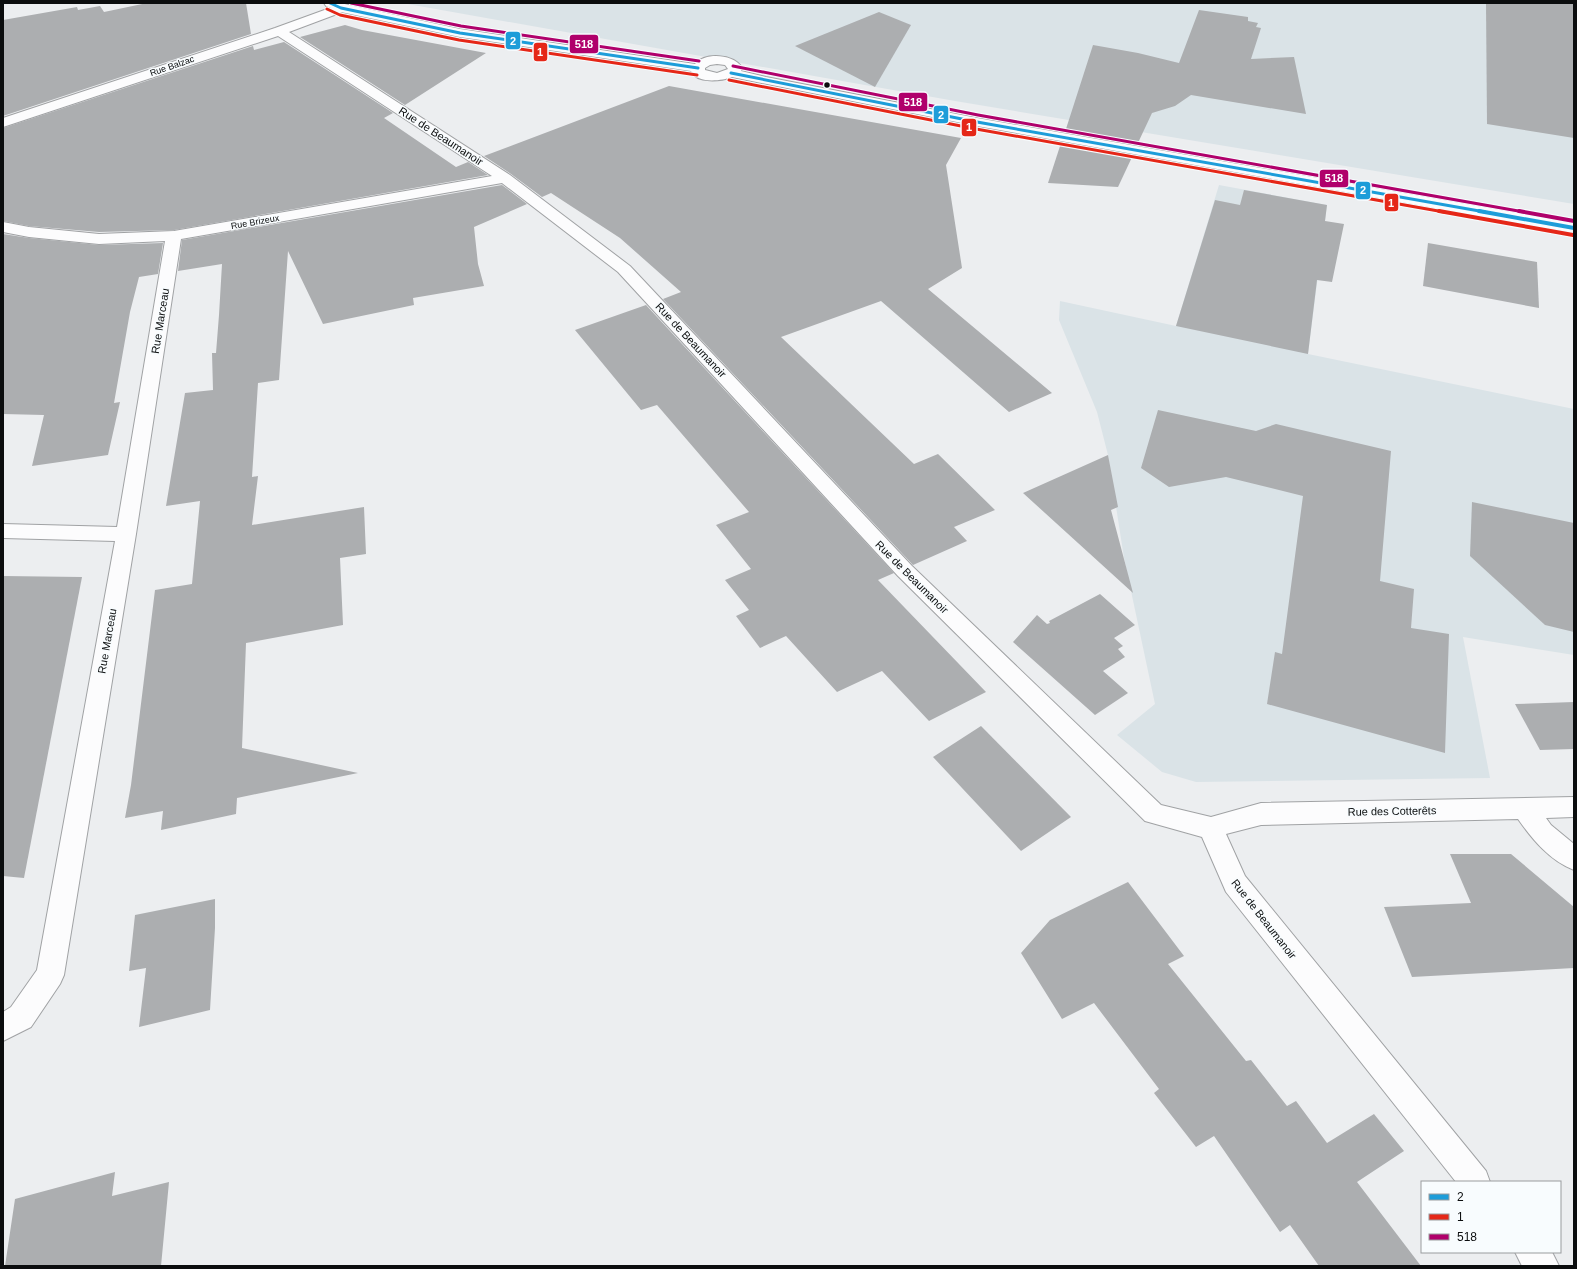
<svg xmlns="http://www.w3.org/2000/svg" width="1577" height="1269" font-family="Arial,sans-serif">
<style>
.built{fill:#dae3e7}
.building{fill:#acaeb0}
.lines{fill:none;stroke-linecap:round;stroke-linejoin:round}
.minor-casing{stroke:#a0a2a4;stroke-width:2}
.secondary-casing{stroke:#a0a2a4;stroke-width:2}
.minor{fill:#fcfcfd;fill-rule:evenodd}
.secondary{fill:#fcfcfd;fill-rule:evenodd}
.bus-1-far1-casing{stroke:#f8fcfe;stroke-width:5}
.bus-1-casing{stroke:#f8fcfe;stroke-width:6}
.bus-2-far1-casing{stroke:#f8fcfe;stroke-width:5}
.bus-2-casing{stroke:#f8fcfe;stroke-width:6}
.bus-3-far1-casing{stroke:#f8fcfe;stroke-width:5}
.bus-3-casing{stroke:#f8fcfe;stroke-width:6}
.bus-1-far1{stroke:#1d9dd9;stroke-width:3}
.bus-1{stroke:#1d9dd9;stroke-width:4}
.bus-2-far1{stroke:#e52718;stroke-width:3}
.bus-2{stroke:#e52718;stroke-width:4}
.bus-3-far1{stroke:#b0006b;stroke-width:3}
.bus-3{stroke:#b0006b;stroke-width:4}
.bus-dot{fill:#0b0d0e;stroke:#f8fcfe;stroke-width:1.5}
.labels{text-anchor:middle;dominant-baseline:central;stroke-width:3;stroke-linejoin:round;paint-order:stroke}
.far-street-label{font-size:9px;fill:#0b0d0e;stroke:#f8fcfe}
.street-label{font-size:11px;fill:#0b0d0e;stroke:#f8fcfe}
.line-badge{stroke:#f8fcfe;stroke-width:1.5}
.badge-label{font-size:11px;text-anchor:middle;font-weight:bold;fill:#fff}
</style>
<rect width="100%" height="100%" fill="#eceef0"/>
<g class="built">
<path d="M402 3H1574V204L955 101Z"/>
<path d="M1219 185 1327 205 1308 354 1574 409V655L1463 637 1490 778 1196 782 1162 772 1117 735 1155 704 1124 558 1108 455 1097 412 1059 320 1060 301 1176 326Z"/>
</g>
<g class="building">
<path d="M147 3H246L251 34 3 116V20L77 7 78 10 100 6 104 12Z"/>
<path d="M1486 3H1574V138L1487 124Z"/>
<path d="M1199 10 1248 17V21L1258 23 1256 27 1261 28 1251 59 1294 57 1306 114 1191 95 1175 106 1152 113 1137 145 1065 132 1093 45 1138 53 1179 63Z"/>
<path d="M879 12 911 25 875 87 795 46Z"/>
<path d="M345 25 362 30 486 53 405 105 300 37Z"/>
<path d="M284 42 393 113 384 118 456 167 468 162 488 175 174 230 99 232 29 226 3 221V128L253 46 254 50Z"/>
<path d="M669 86 961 138 946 165 962 268 928 289 1052 393 1009 412 881 301 781 337 914 464 938 454 995 510 954 527 967 541 913 565 663 299 681 292 620 238 551 193 542 197 511 174 484 156Z"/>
<path d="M1061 143 1133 155 1118 187 1048 183Z"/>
<path d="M502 185 527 204 474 227 478 264 484 286 413 298 414 305 323 324 288 251 279 380 258 383 252 477 258 476 252 525 364 507 366 554 340 558 343 625 246 643 242 748 358 773 237 798 236 814 161 830 163 811 125 818 131 785 155 590 192 584 200 501 166 506 185 393 213 390 212 353H216L219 315 222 264 178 271 182 240Z"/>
<path d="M1244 190 1327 205 1325 221 1344 224 1332 282 1317 280 1308 354 1176 326 1215 200 1240 205Z"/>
<path d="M3 234 29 238 99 245 163 243 158 274 139 277 130 312 114 403 120 402 108 455 32 466 44 415 3 414Z"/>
<path d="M1428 243 1537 262 1539 308 1423 286Z"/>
<path d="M646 305 894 573 878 580 986 692 929 721 882 671 837 692 786 636 760 648 736 616 749 610 725 580 751 569 716 525 749 512 657 405 641 410 575 330Z"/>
<path d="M1158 410 1256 431 1276 424 1391 451 1380 581 1414 589 1411 628 1449 634 1445 753 1267 704 1275 652 1282 654 1303 496 1226 477 1169 487 1141 468Z"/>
<path d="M1108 455 1118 507 1111 510 1133 593 1023 493Z"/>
<path d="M1472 502 1574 523V632L1545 625 1470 556Z"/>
<path d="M3 576 82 577 24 878 3 876Z"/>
<path d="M1100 594 1135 625 1114 638 1123 646 1118 649 1125 657 1103 671 1128 693 1095 715 1013 642 1037 615 1047 624 1050 623 1049 621Z"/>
<path d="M1574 702V749L1540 750 1515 704Z"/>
<path d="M981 726 1071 817 1021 851 933 757Z"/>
<path d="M1450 854H1511L1574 907V968L1412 977 1384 907 1471 903Z"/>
<path d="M1128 882 1184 956 1168 964 1246 1061 1251 1060 1287 1106 1296 1101 1327 1143 1374 1114 1404 1151 1357 1182 1421 1266H1319L1290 1225 1280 1232 1214 1136 1196 1147 1154 1093 1159 1089 1094 1003 1062 1019 1021 953 1050 920Z"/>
<path d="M215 899V928L210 1010 139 1027 146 968 129 971 135 915Z"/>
<path d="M115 1172 112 1196 169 1182 161 1266H5L15 1199Z"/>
</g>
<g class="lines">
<defs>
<g id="minor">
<path d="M341 4 345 5 347 8 345 11 289 32 510 175 630 266 912 566 1161 805 1211 817 1261 803 1574 797V817L1546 818 1551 825 1574 844V870C1550 861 1532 839 1518 819L1261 825 1226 834 1245 876 1486 1171 1490 1182H1456L1226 892 1202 837 1145 821 898 576 618 272 502 183 181 239 136 534 64 975 60 984 31 1027 3 1041V1012L11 1007 37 970 115 541 3 538V524L117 527 165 241 99 244 29 237 3 232V222L29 227 99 234 174 231 492 176 278 36 3 127V118L275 28Z"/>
<path d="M1515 1252H1552L1559 1266H1522Z"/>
</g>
<path id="secondary" d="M324 3H340L460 29 695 64C706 52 732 54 742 67L741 71 766 77 977 118 1574 223V233L977 126 732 77C721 81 697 84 691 71L460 37 341 12 326 6ZM717 64 725 65 728 69 717 73 705 70V68L710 65Z"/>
</defs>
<use href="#minor" class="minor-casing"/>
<use href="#secondary" class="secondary-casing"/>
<use href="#minor" class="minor"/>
<use href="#secondary" class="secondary"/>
<defs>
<g id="bus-1-far1">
<path d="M330 3 341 8 460 33 698 68"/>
<path d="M731 73 977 122 1485 212"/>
</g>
<path id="bus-1" d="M1479 211 1574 228"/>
<g id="bus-2-far1">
<path d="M327 9 340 15 459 40 697 75"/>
<path d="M729 80 976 129 1444 212"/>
</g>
<path id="bus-2" d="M1439 211 1573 235"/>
<g id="bus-3-far1">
<path d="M351 3 461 26 699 61"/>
<path d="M733 66 978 115 1524 212"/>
</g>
<path id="bus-3" d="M1519 211 1574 221"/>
</defs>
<use href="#bus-1-far1" class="bus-1-far1-casing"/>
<use href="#bus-1" class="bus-1-casing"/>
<use href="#bus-2-far1" class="bus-2-far1-casing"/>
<use href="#bus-2" class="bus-2-casing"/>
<use href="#bus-3-far1" class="bus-3-far1-casing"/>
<use href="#bus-3" class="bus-3-casing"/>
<use href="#bus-1-far1" class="bus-1-far1"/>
<use href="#bus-1" class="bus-1"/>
<use href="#bus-2-far1" class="bus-2-far1"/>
<use href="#bus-2" class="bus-2"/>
<use href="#bus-3-far1" class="bus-3-far1"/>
<use href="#bus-3" class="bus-3"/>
</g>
<circle class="bus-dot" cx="827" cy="85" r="3.5"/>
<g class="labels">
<g class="far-street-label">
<text transform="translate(172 66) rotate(-19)">Rue Balzac</text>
<text transform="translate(255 222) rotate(-10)">Rue Brizeux</text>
</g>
<g class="street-label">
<text transform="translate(441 136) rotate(33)">Rue de Beaumanoir</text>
<text transform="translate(160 321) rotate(-81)">Rue Marceau</text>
<text transform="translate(691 340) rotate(47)">Rue de Beaumanoir</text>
<text transform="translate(912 577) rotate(45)">Rue de Beaumanoir</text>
<text transform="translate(107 641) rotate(-80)">Rue Marceau</text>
<text transform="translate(1392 811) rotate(-1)">Rue des Cotterêts</text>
<text transform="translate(1264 919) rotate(52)">Rue de Beaumanoir</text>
</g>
</g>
<g class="line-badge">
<rect x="505" y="31" width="16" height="19" rx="4" fill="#1d9dd9"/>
<rect x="569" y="34" width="30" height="20" rx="4" fill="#b0006b"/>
<rect x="533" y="42" width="15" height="20" rx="4" fill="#e52718"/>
<rect x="898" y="92" width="30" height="20" rx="4" fill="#b0006b"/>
<rect x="933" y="105" width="16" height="19" rx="4" fill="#1d9dd9"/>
<rect x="961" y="118" width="16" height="19" rx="4" fill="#e52718"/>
<rect x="1319" y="169" width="30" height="19" rx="4" fill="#b0006b"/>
<rect x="1355" y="181" width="16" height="19" rx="4" fill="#1d9dd9"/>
<rect x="1384" y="193" width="15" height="19" rx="4" fill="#e52718"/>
</g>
<g class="badge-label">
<text x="513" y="45">2</text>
<text x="584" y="48">518</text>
<text x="540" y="56">1</text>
<text x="913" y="106">518</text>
<text x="941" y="119">2</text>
<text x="969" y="131">1</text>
<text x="1334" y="182">518</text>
<text x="1363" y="194">2</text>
<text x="1391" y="207">1</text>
</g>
<rect width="1577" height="1269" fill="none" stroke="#0b0d0e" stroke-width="8"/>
<rect x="1421" y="1181" width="140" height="72" fill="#f8fcfe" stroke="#999c9e"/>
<rect x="1429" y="1194" width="20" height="6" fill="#1d9dd9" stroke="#999c9e"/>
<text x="1457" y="1201" font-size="12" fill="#0b0d0e">2</text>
<rect x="1429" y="1214" width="20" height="6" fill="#e52718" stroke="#999c9e"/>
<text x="1457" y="1221" font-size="12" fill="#0b0d0e">1</text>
<rect x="1429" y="1234" width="20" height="6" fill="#b0006b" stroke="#999c9e"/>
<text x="1457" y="1241" font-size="12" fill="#0b0d0e">518</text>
</svg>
